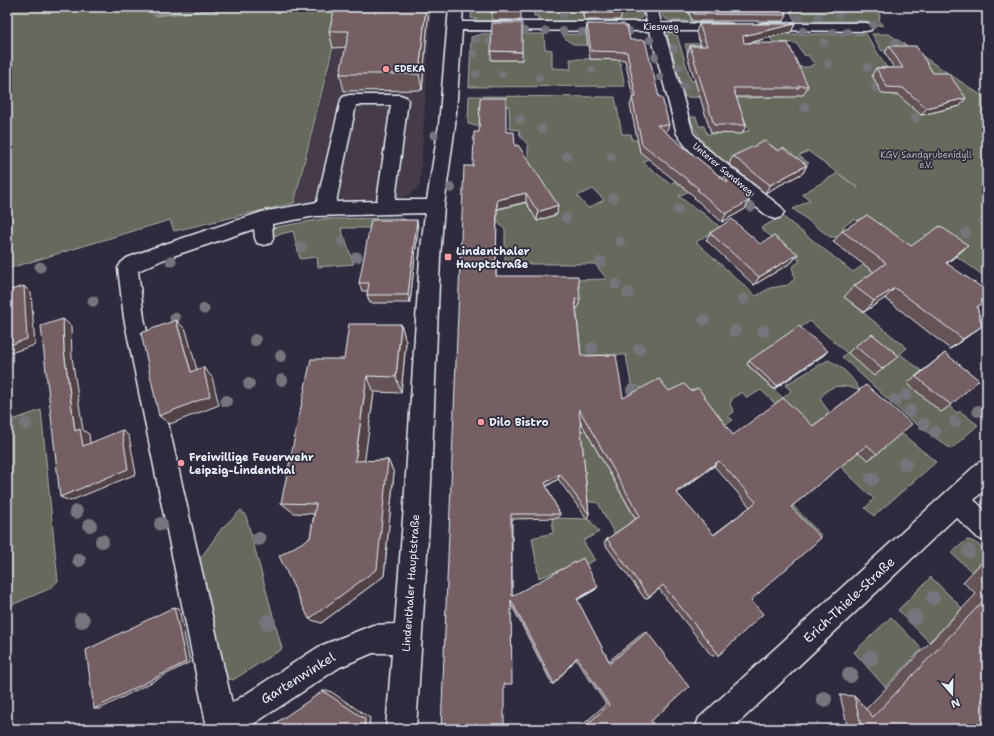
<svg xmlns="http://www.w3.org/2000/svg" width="994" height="736" font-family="'Shantell Sans',sans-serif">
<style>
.built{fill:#443a48}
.green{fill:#666a5c;stroke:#a7aeaa;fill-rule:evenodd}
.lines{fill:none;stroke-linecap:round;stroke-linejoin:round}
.minor-casing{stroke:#e8f1f8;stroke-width:3}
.minor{fill:#2f2a3d;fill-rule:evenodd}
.tree{fill:#75767d}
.wall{fill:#655254;stroke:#e8f1f8;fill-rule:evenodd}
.shaded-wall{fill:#524245;stroke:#e8f1f8}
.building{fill:#755f62;stroke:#e8f1f8;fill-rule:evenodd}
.poi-dot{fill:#ff9aa2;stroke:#2f2a3d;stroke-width:1.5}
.labels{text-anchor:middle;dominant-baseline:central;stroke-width:3.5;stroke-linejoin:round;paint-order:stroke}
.far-street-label{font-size:9px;fill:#e8f1f8;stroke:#2f2a3d}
.far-poi-label{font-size:9px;font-weight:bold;fill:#e8f1f8;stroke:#2f2a3d;text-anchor:start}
.far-park-label{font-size:9px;fill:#aeb4b2;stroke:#2f2a3d}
.poi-label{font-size:11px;font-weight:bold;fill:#e8f1f8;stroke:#2f2a3d;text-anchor:start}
.street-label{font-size:11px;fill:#e8f1f8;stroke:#2f2a3d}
.near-street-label{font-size:13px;fill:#e8f1f8;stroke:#2f2a3d}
</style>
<rect width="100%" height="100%" fill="#2f2a3d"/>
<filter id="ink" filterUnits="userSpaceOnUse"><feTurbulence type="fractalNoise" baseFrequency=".025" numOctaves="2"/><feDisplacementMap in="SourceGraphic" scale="8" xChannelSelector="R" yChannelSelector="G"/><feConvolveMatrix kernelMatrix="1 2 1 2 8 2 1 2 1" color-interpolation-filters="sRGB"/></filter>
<g filter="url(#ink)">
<path class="built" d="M345 7H431L420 186 406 197 294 205Z"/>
<g class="green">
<path d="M7 7H151L154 16 248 7H343L294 203 174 231 170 220 7 269Z"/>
<path d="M153 7H239L156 15Z"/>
<path d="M534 7H581L583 17H593L594 22H538V16H534Z"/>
<path d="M616 7H641L643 16 638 21 615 22 619 19Z"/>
<path d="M660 7H711L726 14 729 21H670L663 17Z"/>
<path d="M788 7H871L880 15C878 21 880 23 884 26L873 24 867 21H795Z"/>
<path d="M472 8H506L509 9V21H481L471 18Z"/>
<path d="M672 31 674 35H677L691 81H711L738 98 783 97 688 55 685 44 752 43 747 34H756L763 50 798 67H809L814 64 809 56 804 55 796 43 773 42 767 34H866L890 73 880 74 894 96 913 95 897 50 882 51 872 34H889L987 99V216L979 222 987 227V278L925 234 928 238 844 297 907 348 900 354 922 371 907 384 941 411 948 405 957 413 960 411 978 425 951 449 907 417 842 357 847 353 810 321 747 365 783 398 791 391 785 385 828 360C842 366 853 377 860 391 845 384 829 383 820 399L830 413 900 432 936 462 874 516 865 508 874 499 761 390 747 398 742 392 732 399 730 404 734 412 728 416 733 420 725 425 740 450 822 536 813 542 665 398 631 384 626 355H579L561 343 576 285V280L607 279 595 264H505V230L496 220 464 217 526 203 537 220 557 215 544 197 528 165V145L520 136 519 130 510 129 509 106H496L480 127 468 124 469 96 615 97 622 134H631L632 140H647L651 157 643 162 670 184 677 180 689 191 679 196 696 210 698 209 720 227 696 242 756 296 770 288 788 285 795 278 792 267 800 261 761 228 782 216 853 272 888 248 854 219 843 227 848 231 837 237H830L793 209 810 200 802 194 838 173 858 188 808 151 799 156 809 163 799 169 789 158 766 142 752 149 759 177 751 182C727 163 699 148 690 117H696L699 126H704L707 134 744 133 743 131H749L743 115 723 114 731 98 685 97 667 35ZM593 189 604 200 588 208 577 196Z"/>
<path d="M514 33 491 60H522L521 34H544L545 49 552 50V68L571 69 570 59H598L596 45C581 45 571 48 562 34L614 35 625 86 469 87 471 37 482 34Z"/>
<path d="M392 218C403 218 411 220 418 228H341L354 264 318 267 317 257 300 259 293 231 273 236 271 228 323 219Z"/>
<path d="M41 410 58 581 49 589 7 607V422Z"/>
<path d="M585 430 636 520 615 535 598 503 585 501 578 431Z"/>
<path d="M241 510 246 516 282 649 233 680 222 677 197 563 222 528Z"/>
<path d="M552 518 589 519 599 532 583 541 595 560 583 566 581 562 539 578 532 538 553 533Z"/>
<path d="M967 540C976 541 981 547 987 553V565L983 561 972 572 951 553Z"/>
<path d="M931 577 962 608 929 642 898 610Z"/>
<path d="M891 617 922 649 885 687 854 652Z"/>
</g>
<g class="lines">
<defs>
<g id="minor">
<path d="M449 7H463L462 22H647L643 7H657L661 23 732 24 734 27 732 30 727 31H664L693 133 706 148 781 207 784 212 781 217 775 219 769 217C740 194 696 164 677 134L650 31 462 30 455 125 444 206 440 258 430 506 416 729H386L392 653H373L340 667 246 729H204L206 723 124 318 118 268 121 263 127 258 153 248 262 212 317 202 341 100 343 97 349 95H400L406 97 408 100 395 200H427L439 125ZM356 105H391L377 201 336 202ZM425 213 420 258 404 506 395 624 373 625 320 646 232 703 144 318 138 271 167 258 254 229 255 238 257 243 264 245 271 243 273 238 272 224 316 216Z"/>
<path d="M764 23H866L871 24 873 27 871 30 866 31 759 30 757 27 759 24Z"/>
<path d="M987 459V487L974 500 987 512V542L978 538 956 517 732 729H695L699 718 978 463Z"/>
</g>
</defs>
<use href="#minor" class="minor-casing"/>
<use href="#minor" class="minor"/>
</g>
<g class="tree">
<circle cx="839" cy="14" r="4"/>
<circle cx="563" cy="15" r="4"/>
<circle cx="819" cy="16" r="4"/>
<circle cx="799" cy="18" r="4"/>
<circle cx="873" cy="25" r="4"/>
<circle cx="524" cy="31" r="4"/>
<circle cx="546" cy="31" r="4"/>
<circle cx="563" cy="31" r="4"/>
<circle cx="803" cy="31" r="4"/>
<circle cx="582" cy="32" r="4"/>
<circle cx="629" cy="32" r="4"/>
<circle cx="833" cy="32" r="4"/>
<circle cx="847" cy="32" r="4"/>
<circle cx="476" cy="40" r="4"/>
<circle cx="650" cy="40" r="4"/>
<circle cx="489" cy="41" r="4"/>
<circle cx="824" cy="42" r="4"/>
<circle cx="895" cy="43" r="4"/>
<circle cx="674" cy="48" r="4"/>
<circle cx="474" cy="54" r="4"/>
<circle cx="655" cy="57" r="4"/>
<circle cx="828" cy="64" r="4"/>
<circle cx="679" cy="67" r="4"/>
<circle cx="868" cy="67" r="4"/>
<circle cx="592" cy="70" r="4"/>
<circle cx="476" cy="74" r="4"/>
<circle cx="502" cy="74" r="4"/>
<circle cx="660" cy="77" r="4"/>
<circle cx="539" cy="78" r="4"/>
<circle cx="684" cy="86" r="4"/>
<circle cx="875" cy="88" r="4"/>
<circle cx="805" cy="107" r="4.5"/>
<circle cx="915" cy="118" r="4.5"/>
<circle cx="520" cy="119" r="4.5"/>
<circle cx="542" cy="129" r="4.5"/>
<circle cx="434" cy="135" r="4.5"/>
<circle cx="567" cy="156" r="4.5"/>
<circle cx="611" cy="157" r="4.5"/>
<circle cx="451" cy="188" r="5"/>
<circle cx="613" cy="198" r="5"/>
<circle cx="751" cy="207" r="5"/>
<circle cx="678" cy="210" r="5"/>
<circle cx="566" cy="218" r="5"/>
<circle cx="966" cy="233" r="5"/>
<circle cx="342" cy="241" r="5"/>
<circle cx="620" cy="241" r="5"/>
<circle cx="302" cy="247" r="5"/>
<circle cx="357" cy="257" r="5.5"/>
<circle cx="171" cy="261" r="5.5"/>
<circle cx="601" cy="262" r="5.5"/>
<circle cx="40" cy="267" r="5.5"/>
<circle cx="616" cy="284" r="5.5"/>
<circle cx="628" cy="293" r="5.5"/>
<circle cx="744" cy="299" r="5.5"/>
<circle cx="93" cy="301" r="5.5"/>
<circle cx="204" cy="309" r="5.5"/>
<circle cx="175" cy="318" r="5.5"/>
<circle cx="704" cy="320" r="5.5"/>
<circle cx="735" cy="331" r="6"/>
<circle cx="763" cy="331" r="6"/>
<circle cx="255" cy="340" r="6"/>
<circle cx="592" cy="348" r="6"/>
<circle cx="639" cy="349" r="6"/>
<circle cx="281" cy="356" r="6"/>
<circle cx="282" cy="380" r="6"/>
<circle cx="249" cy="384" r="6"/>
<circle cx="632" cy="390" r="6"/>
<circle cx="906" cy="395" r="6"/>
<circle cx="895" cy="400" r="6"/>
<circle cx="226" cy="401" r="6"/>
<circle cx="910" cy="411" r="6"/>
<circle cx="978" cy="411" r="6"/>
<circle cx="955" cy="422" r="6"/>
<circle cx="26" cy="424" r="6"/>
<circle cx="924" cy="424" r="6"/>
<circle cx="935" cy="432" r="6"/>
<circle cx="905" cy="464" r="7"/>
<circle cx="872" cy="479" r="7"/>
<circle cx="76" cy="512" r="7"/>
<circle cx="161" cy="524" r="7"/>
<circle cx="90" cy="525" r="7"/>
<circle cx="259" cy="539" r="7"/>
<circle cx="102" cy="541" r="7"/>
<circle cx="969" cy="551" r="7"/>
<circle cx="79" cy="560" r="7"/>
<circle cx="933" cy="598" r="7"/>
<circle cx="914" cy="617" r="8"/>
<circle cx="82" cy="620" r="8"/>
<circle cx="268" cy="622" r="8"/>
<circle cx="870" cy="658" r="8"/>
<circle cx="850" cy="675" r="8"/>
<circle cx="824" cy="699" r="8"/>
</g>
<g class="wall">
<path d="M429 7 422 90 344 91 340 74 346 47 333 48 329 31Z"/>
<path d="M490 7H527V9H521V20H492V8H490Z"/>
<path d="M582 7H620L622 13 620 20H584Z"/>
<path d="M687 7H791L789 10 784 9 787 15 784 21H692Z"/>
<path d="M587 24 625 26 630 40 659 97 669 125 666 133 723 179 725 174 752 194 745 209 722 222 694 198 695 197 640 152 630 105 633 97 625 60 590 59 586 32Z"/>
<path d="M699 24H795L791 32 748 43 808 86 803 95H796L795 97H736L746 125 742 134 711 133 687 55 690 46H701L696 32Z"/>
<path d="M889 46 933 73 960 106 921 115 898 95 882 94 872 75 876 68H894L885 53Z"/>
<path d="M491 51 522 52V60H491Z"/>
<path d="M506 132 557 214 537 221 526 202 497 209 496 276 580 299 578 308H576L581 356 623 398 669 391H691L733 435 813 426 866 385 877 454 868 460 858 452 791 507 751 600 719 655 712 656 659 589 649 597 645 599 604 543 607 539 636 519 580 421 589 514 587 519 558 479 546 487 560 514 558 518 512 519V596L598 587 595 590 577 600 609 661 643 633 647 632 651 721 657 729H578L606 704 576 659 554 684H552L511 604 473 166ZM714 466 750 507 713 535 677 493Z"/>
<path d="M778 151 807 165 803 173 765 193 729 164 733 156Z"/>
<path d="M418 228 410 303H370L367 295 368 291H362L359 283Z"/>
<path d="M842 231 911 246 968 245 956 256 947 263 977 307 982 326 950 349 885 298 864 312 844 297 854 286 874 272 833 242Z"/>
<path d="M710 233 760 244 798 254 792 262 754 285 706 240Z"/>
<path d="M401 324 406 342 401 393 374 392 364 461 388 460 394 473 384 576 321 623 310 538 314 514 294 513 281 503 344 359Z"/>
<path d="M855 346 890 363 874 376 848 353Z"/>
<path d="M945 353 951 405 941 412 907 383Z"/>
<path d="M824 355 774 389 747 364 749 361Z"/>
<path d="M987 560V719L978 729H848L840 695 854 696 866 709 976 594 963 582 983 561Z"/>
</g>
<g class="shaded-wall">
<path d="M426 7H429L422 90 419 74Z"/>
<path d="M795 24 791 32 740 45 743 36Z"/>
<path d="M966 98 960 106 921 115 927 108Z"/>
<path d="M807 165 803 173 765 193 770 185Z"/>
<path d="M526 193V202L497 209V200Z"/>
<path d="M752 194 748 202 749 201 745 209 722 222 726 214 745 198Z"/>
<path d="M558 205 557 214 537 221 538 212Z"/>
<path d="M417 220 418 228 410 303 408 295Z"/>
<path d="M968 245 956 256 934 274 946 263Z"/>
<path d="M798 254 792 262 754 285 759 277Z"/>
<path d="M24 286 31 293 35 345 7 354V346Z"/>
<path d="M895 288 885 298 864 312 874 301Z"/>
<path d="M63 319 71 326 72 357 83 430 89 434 91 451 83 446 75 431 64 351Z"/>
<path d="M176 320 186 330 200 381 191 372Z"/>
<path d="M401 324 406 342 401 393 396 377Z"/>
<path d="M982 326 968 336 950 349 963 339Z"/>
<path d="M828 351 824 355 774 389 777 386Z"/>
<path d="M203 367 212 377 219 405 170 424 159 416Z"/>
<path d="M367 376 374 392 363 473 355 461Z"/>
<path d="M122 430 129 436 136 474 70 501 60 497Z"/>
<path d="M388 460 394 473 384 576 321 623 309 619Z"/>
<path d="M719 461 714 466 671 497 676 492Z"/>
<path d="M560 474 558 479 543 488 545 483Z"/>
<path d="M598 587 595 590 575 601 577 599Z"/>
<path d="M174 607 179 608 190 662 100 709H94Z"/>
<path d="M323 691H330L370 718 369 729H364Z"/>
</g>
<g class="building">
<path d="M335 7H426L419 74H340L349 31H329Z"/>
<rect x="492" y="7" width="29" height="5"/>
<path d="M584 7H620L622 13H585Z"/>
<path d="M691 7H783L787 15 694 14Z"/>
<path d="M492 23H522V52L491 51Z"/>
<path d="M587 24H624L625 26H627L630 40H645L659 97H662L669 125H657L728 183 725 174 752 194 745 198 749 201 726 214 697 190 699 189 642 144 632 97H636L627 52 591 51Z"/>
<path d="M699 24H795L743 36 744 43H788L808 86H798L799 88H733L746 125H714L690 46H707Z"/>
<path d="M889 46H916L933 73H948L966 98 927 108 903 88 887 87 876 68H903Z"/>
<path d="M480 98H506V132H514L515 146 518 145 558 205 538 212 526 193 497 200 496 276H578L580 299H575L581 356 616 355 623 398 659 379 669 391 684 384 691 391 698 388 733 435 783 398 813 426 866 385 912 424 877 454 867 445 791 507 821 538 751 600 763 614 719 655 663 585 649 597 607 539 640 516 579 409 589 514 560 474 545 483 560 514H511L512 596 583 558 598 587 577 599 610 663 647 632 689 687 651 721 657 729H582L609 705 577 657 554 684 511 600 512 684H504V729H441L464 166H473L474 132H479ZM719 461 756 502 714 535 676 492Z"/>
<path d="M765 141 778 151 783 148 807 165 770 185 733 156Z"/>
<path d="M867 215 911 246 940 226 968 245 946 263 987 291V299L977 307 982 326 963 339 895 288 874 301 854 286 886 263 842 231Z"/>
<path d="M732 219 760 244 774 236 798 254 759 277 710 233Z"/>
<path d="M371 220H417L408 295H367L369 283H359Z"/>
<path d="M24 286 27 339 7 346V291Z"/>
<path d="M63 319 64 351 75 431 80 429 83 446 122 430 128 469 60 497 41 326Z"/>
<path d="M176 320 191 372 203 367 210 396 159 416 141 333Z"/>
<path d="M349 324H401L396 377 367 376 355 461 388 460 377 569 309 619 279 556 310 538 316 504 281 503 311 359H344Z"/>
<path d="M799 326 828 351 777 386 749 361Z"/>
<path d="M872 334 899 356 882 369 855 346Z"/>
<path d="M945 353 979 380 951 405 916 377Z"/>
<path d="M987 571V585L980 579Z"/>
<path d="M987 597V719L978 729H862L854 696 873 717Z"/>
<path d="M174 607 186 662 94 709 86 650Z"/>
<path d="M323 691 365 719 364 729H267Z"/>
</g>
</g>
<g class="poi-dot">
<circle cx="386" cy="69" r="4"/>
<rect x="444" y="253" width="8" height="8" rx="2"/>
<circle cx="481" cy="422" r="4"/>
<circle cx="181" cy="463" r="4"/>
</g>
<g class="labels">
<g class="far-street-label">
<text x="661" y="27">Kiesweg</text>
<text transform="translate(723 169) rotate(40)">Unterer Sandweg</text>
</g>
<g class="far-poi-label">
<text x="394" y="69">EDEKA</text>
</g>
<g class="far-park-label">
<text x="926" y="155">KGV Sandgrubenidyll<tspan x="926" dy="10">e.V.</tspan></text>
</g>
<g class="poi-label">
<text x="456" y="251">Lindenthaler<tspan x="456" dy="13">Hauptstraße</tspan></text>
<text x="489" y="422">Dilo Bistro</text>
<text x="189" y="457">Freiwillige Feuerwehr<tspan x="189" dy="13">Leipzig-Lindenthal</tspan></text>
</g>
<g class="street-label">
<text transform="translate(411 583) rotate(-86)">Lindenthaler Hauptstraße</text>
</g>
<g class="near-street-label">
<text transform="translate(849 600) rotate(-43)">Erich-Thiele-Straße</text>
<text transform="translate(298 678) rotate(-32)">Gartenwinkel</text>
</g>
</g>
<rect width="994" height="736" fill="none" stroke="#2f2a3d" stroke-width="24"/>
<rect x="12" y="12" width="970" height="712" fill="none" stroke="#e8f1f8" stroke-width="1.5" filter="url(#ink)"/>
<g transform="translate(952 694) rotate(160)" stroke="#2f2a3d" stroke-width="3" paint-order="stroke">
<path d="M0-3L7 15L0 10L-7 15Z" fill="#e8f1f8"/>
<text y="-6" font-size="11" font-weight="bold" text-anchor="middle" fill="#e8f1f8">N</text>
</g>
</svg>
